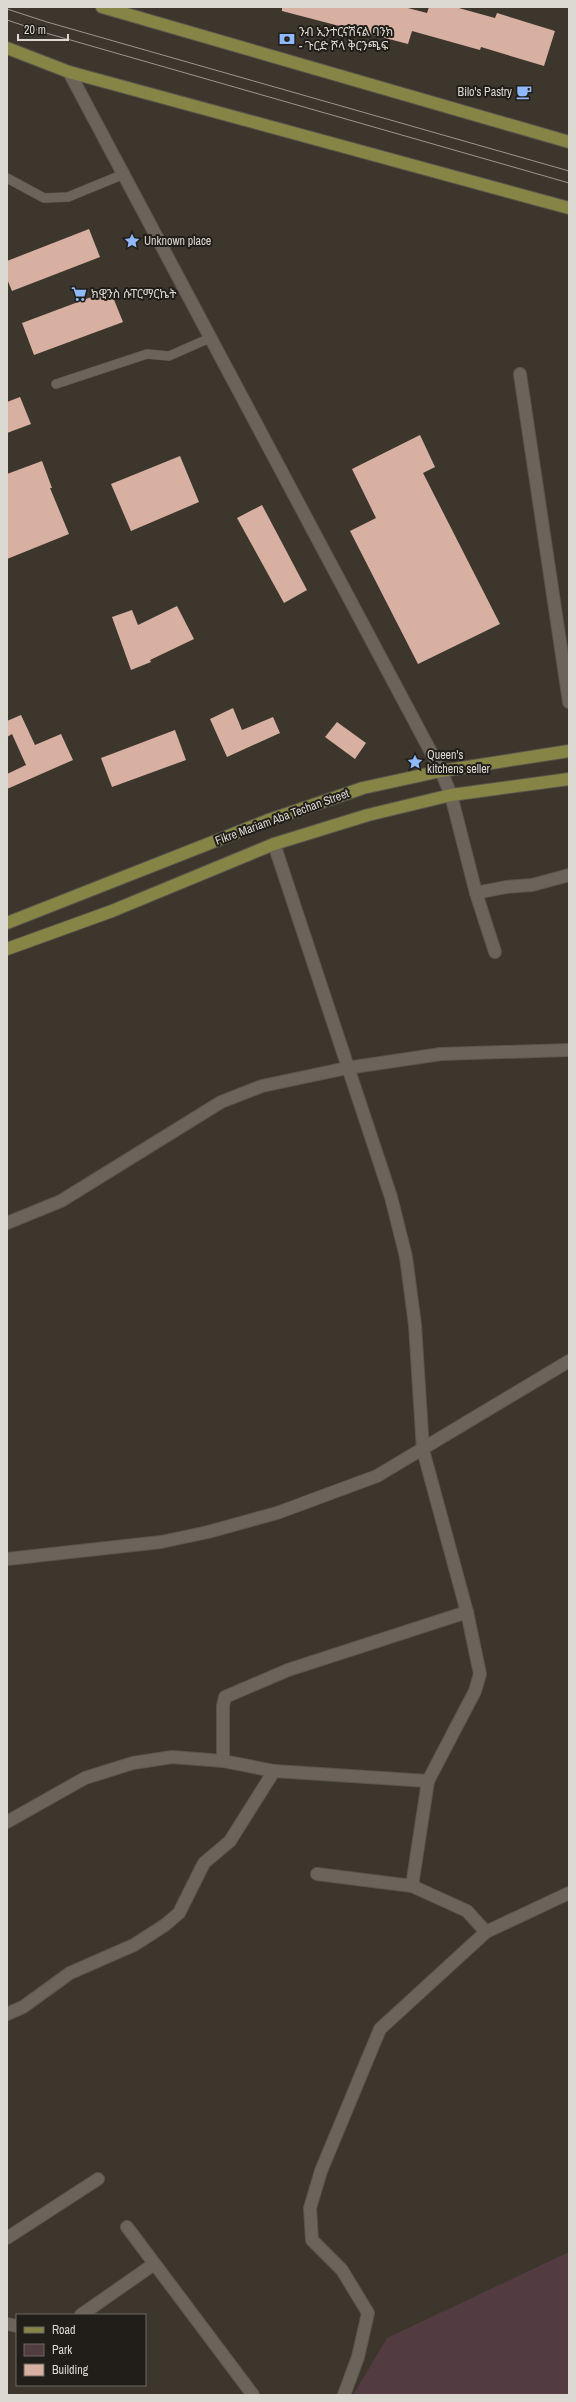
<svg xmlns="http://www.w3.org/2000/svg" width="576" height="2402" font-family="'Archivo Narrow','Noto Sans Ethiopic',sans-serif">
<style>
.green{fill:#533c41}
.building{fill:#d8b0a2}
.lines{fill:none;stroke-linecap:round;stroke-linejoin:round}
.lane-casing{stroke:#5a554d;stroke-width:10}
.street-casing{stroke:#5a554d;stroke-width:14}
.secondary-casing{stroke:#5a554d;stroke-width:14}
.primary-casing{stroke:#5a554d;stroke-width:14}
.lane{stroke:#6c645a;stroke-width:9}
.street{stroke:#6c645a;stroke-width:12}
.secondary{stroke:#6c645a;stroke-width:12}
.primary{stroke:#878545;stroke-width:12}
.tram{stroke:#9c978f;stroke-width:1}
.labels{text-anchor:middle;dominant-baseline:central;stroke-width:4;stroke-linejoin:round;paint-order:stroke}
.poi-label{font-size:12px;fill:#dcd8d2;stroke:#211e19;text-anchor:start}
.street-label{font-size:12px;fill:#dcd8d2;stroke:#211e19}
</style>
<rect width="100%" height="100%" fill="#3c362c"/>
<path class="green" d="M569 2252V2395H353L387 2338Z"/>
<g class="building">
<path d="M282 7H404L427 13 429 7H455L495 18 497 13 555 31 544 66 481 47 480 50 412 31 408 44 282 11Z"/>
<path d="M89 229 100 257 12 291 7 279V261Z"/>
<path d="M110 290 123 322 34 355 22 323Z"/>
<path d="M20 397 31 424 7 433V402Z"/>
<path d="M420 435 435 467 423 473 500 624 418 664 350 531 376 518 352 469Z"/>
<path d="M180 456 199 502 131 531 111 484Z"/>
<path d="M42 461 52 488H50L69 534 7 559V474Z"/>
<path d="M262 505 307 590 284 603 237 518Z"/>
<path d="M177 606 194 639 150 660 151 662 131 670 112 617 132 610 138 625Z"/>
<path d="M233 708 242 730 273 717 280 733 227 757 210 719Z"/>
<path d="M21 715 35 745 61 734 73 760 7 789V774L26 765 12 734 7 737V721Z"/>
<path d="M337 722 366 743 355 759 325 737Z"/>
<path d="M175 730 186 760 112 787 101 758Z"/>
</g>
<g class="lines">
<defs>
<g id="lane">
<path d="M7 178 44 198 68 197 124 174"/>
<path d="M56 384 147 354 169 356 210 338"/>
</g>
<g id="street">
<path d="M520 374 569 702"/>
<path d="M451 795 476 893 495 952"/>
<path d="M274 844 391 1197 406 1257 415 1325 423 1450 467 1612 480 1674 475 1691 428 1781 412 1886"/>
<path d="M476 893 506 887 532 885 569 875"/>
<path d="M7 1223 61 1201 221 1102 262 1086 347 1068 441 1054 569 1050"/>
<path d="M7 1559 161 1542 208 1532 277 1513 377 1476 569 1361"/>
<path d="M223 1761V1706L225 1697 288 1670 467 1612"/>
<path d="M7 1822 85 1778 133 1763 172 1757 223 1761 274 1771 428 1781"/>
<path d="M317 1874 412 1886 467 1911 486 1932"/>
<path d="M7 2014 23 2007 70 1973 134 1945 165 1925 179 1913 204 1863 230 1841 274 1771"/>
<path d="M127 2227 253 2395"/>
<path d="M7 2238 98 2179"/>
<path d="M81 2315 154 2264"/>
<path d="M7 2324 17 2326"/>
<path d="M344 2395 358 2357 368 2313 342 2270 312 2240 310 2208 321 2171 380 2029 486 1932 569 1893"/>
</g>
<path id="secondary" d="M69 72 441 771 451 795"/>
<g id="primary">
<path d="M102 7 569 142"/>
<path d="M7 48 69 72 569 208"/>
<path d="M7 923 266 821 363 788 441 771 569 751"/>
<path d="M7 949 112 911 274 844 368 815 451 795 569 779"/>
</g>
</defs>
<use href="#lane" class="lane-casing"/>
<use href="#street" class="street-casing"/>
<use href="#secondary" class="secondary-casing"/>
<use href="#primary" class="primary-casing"/>
<use href="#lane" class="lane"/>
<use href="#street" class="street"/>
<use href="#secondary" class="secondary"/>
<use href="#primary" class="primary"/>
<g class="tram">
<path d="M7 9 47 22 569 171"/>
<path d="M7 20 46 33 569 183"/>
</g>
</g>
<defs>
<symbol id="bank-bare" viewBox="-9 -9 18 18"><path d="M-6-4H6V4H-6ZM0-2.3a2.3 2.3 0 1 0 0 4.6a2.3 2.3 0 1 0 0-4.6Z" fill="#90b8fd" stroke="#211e19" stroke-width="2.5" paint-order="stroke"/></symbol>
<symbol id="cafe-bare" viewBox="-9 -9 18 18"><path d="M-5.5-4.5H6V0H3Q3 3.5 0 3.5H-2.5Q-5.5 3.5-5.5 0ZM3-3.2v2h1.7v-2ZM-6 4.5H4V6H-6Z" fill="#90b8fd" stroke="#211e19" stroke-width="2.5" paint-order="stroke"/></symbol>
<symbol id="sight-bare" viewBox="-9 -9 18 18"><path d="M0-6L1.8-2.2L6-1.7L2.9 1.2L3.7 5.4L0 3.3L-3.7 5.4L-2.9 1.2L-6-1.7L-1.8-2.2Z" fill="#90b8fd" stroke="#211e19" stroke-width="2.5" paint-order="stroke"/></symbol>
<symbol id="supermarket-bare" viewBox="-9 -9 18 18"><path d="M-6-5.5h2.5l.6 2H6L4.5 2H-2.5L-4.4-4H-6ZM-1.5 3.2a1.3 1.3 0 1 0 .1 0ZM3 3.2a1.3 1.3 0 1 0 .1 0Z" fill="#90b8fd" stroke="#211e19" stroke-width="2.5" paint-order="stroke"/></symbol>
</defs>
<g fill-rule="evenodd">
<use href="#bank-bare" x="276" y="28" width="22" height="22"/>
<use href="#cafe-bare" x="513" y="81" width="22" height="22"/>
<use href="#sight-bare" x="121" y="230" width="22" height="22"/>
<use href="#supermarket-bare" x="68" y="283" width="22" height="22"/>
<use href="#sight-bare" x="404" y="751" width="22" height="22"/>
</g>
<g class="labels">
<g class="poi-label">
<text x="299" y="32">ንብ ኢንተርናሽናል ባንክ<tspan x="299" dy="14">- ጉርድ ሾላ ቅርንጫፍ</tspan></text>
<text x="512" y="92" text-anchor="end">Bilo's Pastry</text>
<text x="144" y="241">Unknown place</text>
<text x="91" y="294">ክዊንስ ሱፐርማርኬት</text>
<text x="427" y="755">Queen's<tspan x="427" dy="14">kitchens seller</tspan></text>
</g>
<g class="street-label">
<text transform="translate(282 817) rotate(-20)">Fikre Mariam Aba Techan Street</text>
</g>
</g>
<rect width="576" height="2402" fill="none" stroke="#dcd8d2" stroke-width="16"/>
<rect x="16" y="2314" width="130" height="72" fill="#211e19" stroke="#6c6863"/>
<rect x="24" y="2327" width="20" height="6" fill="#878545" stroke="#6c6863"/>
<text x="52" y="2334" font-size="12" fill="#dcd8d2">Road</text>
<rect x="24" y="2344" width="20" height="12" fill="#533c41" stroke="#6c6863"/>
<text x="52" y="2354" font-size="12" fill="#dcd8d2">Park</text>
<rect x="24" y="2364" width="20" height="12" fill="#d8b0a2" stroke="#6c6863"/>
<text x="52" y="2374" font-size="12" fill="#dcd8d2">Building</text>
<path d="M18 34v6h50v-6" fill="none" stroke="#dcd8d2" stroke-width="2"/>
<text x="24" y="34" font-size="12" fill="#dcd8d2" stroke="#211e19" stroke-width="3" paint-order="stroke">20 m</text>
</svg>
